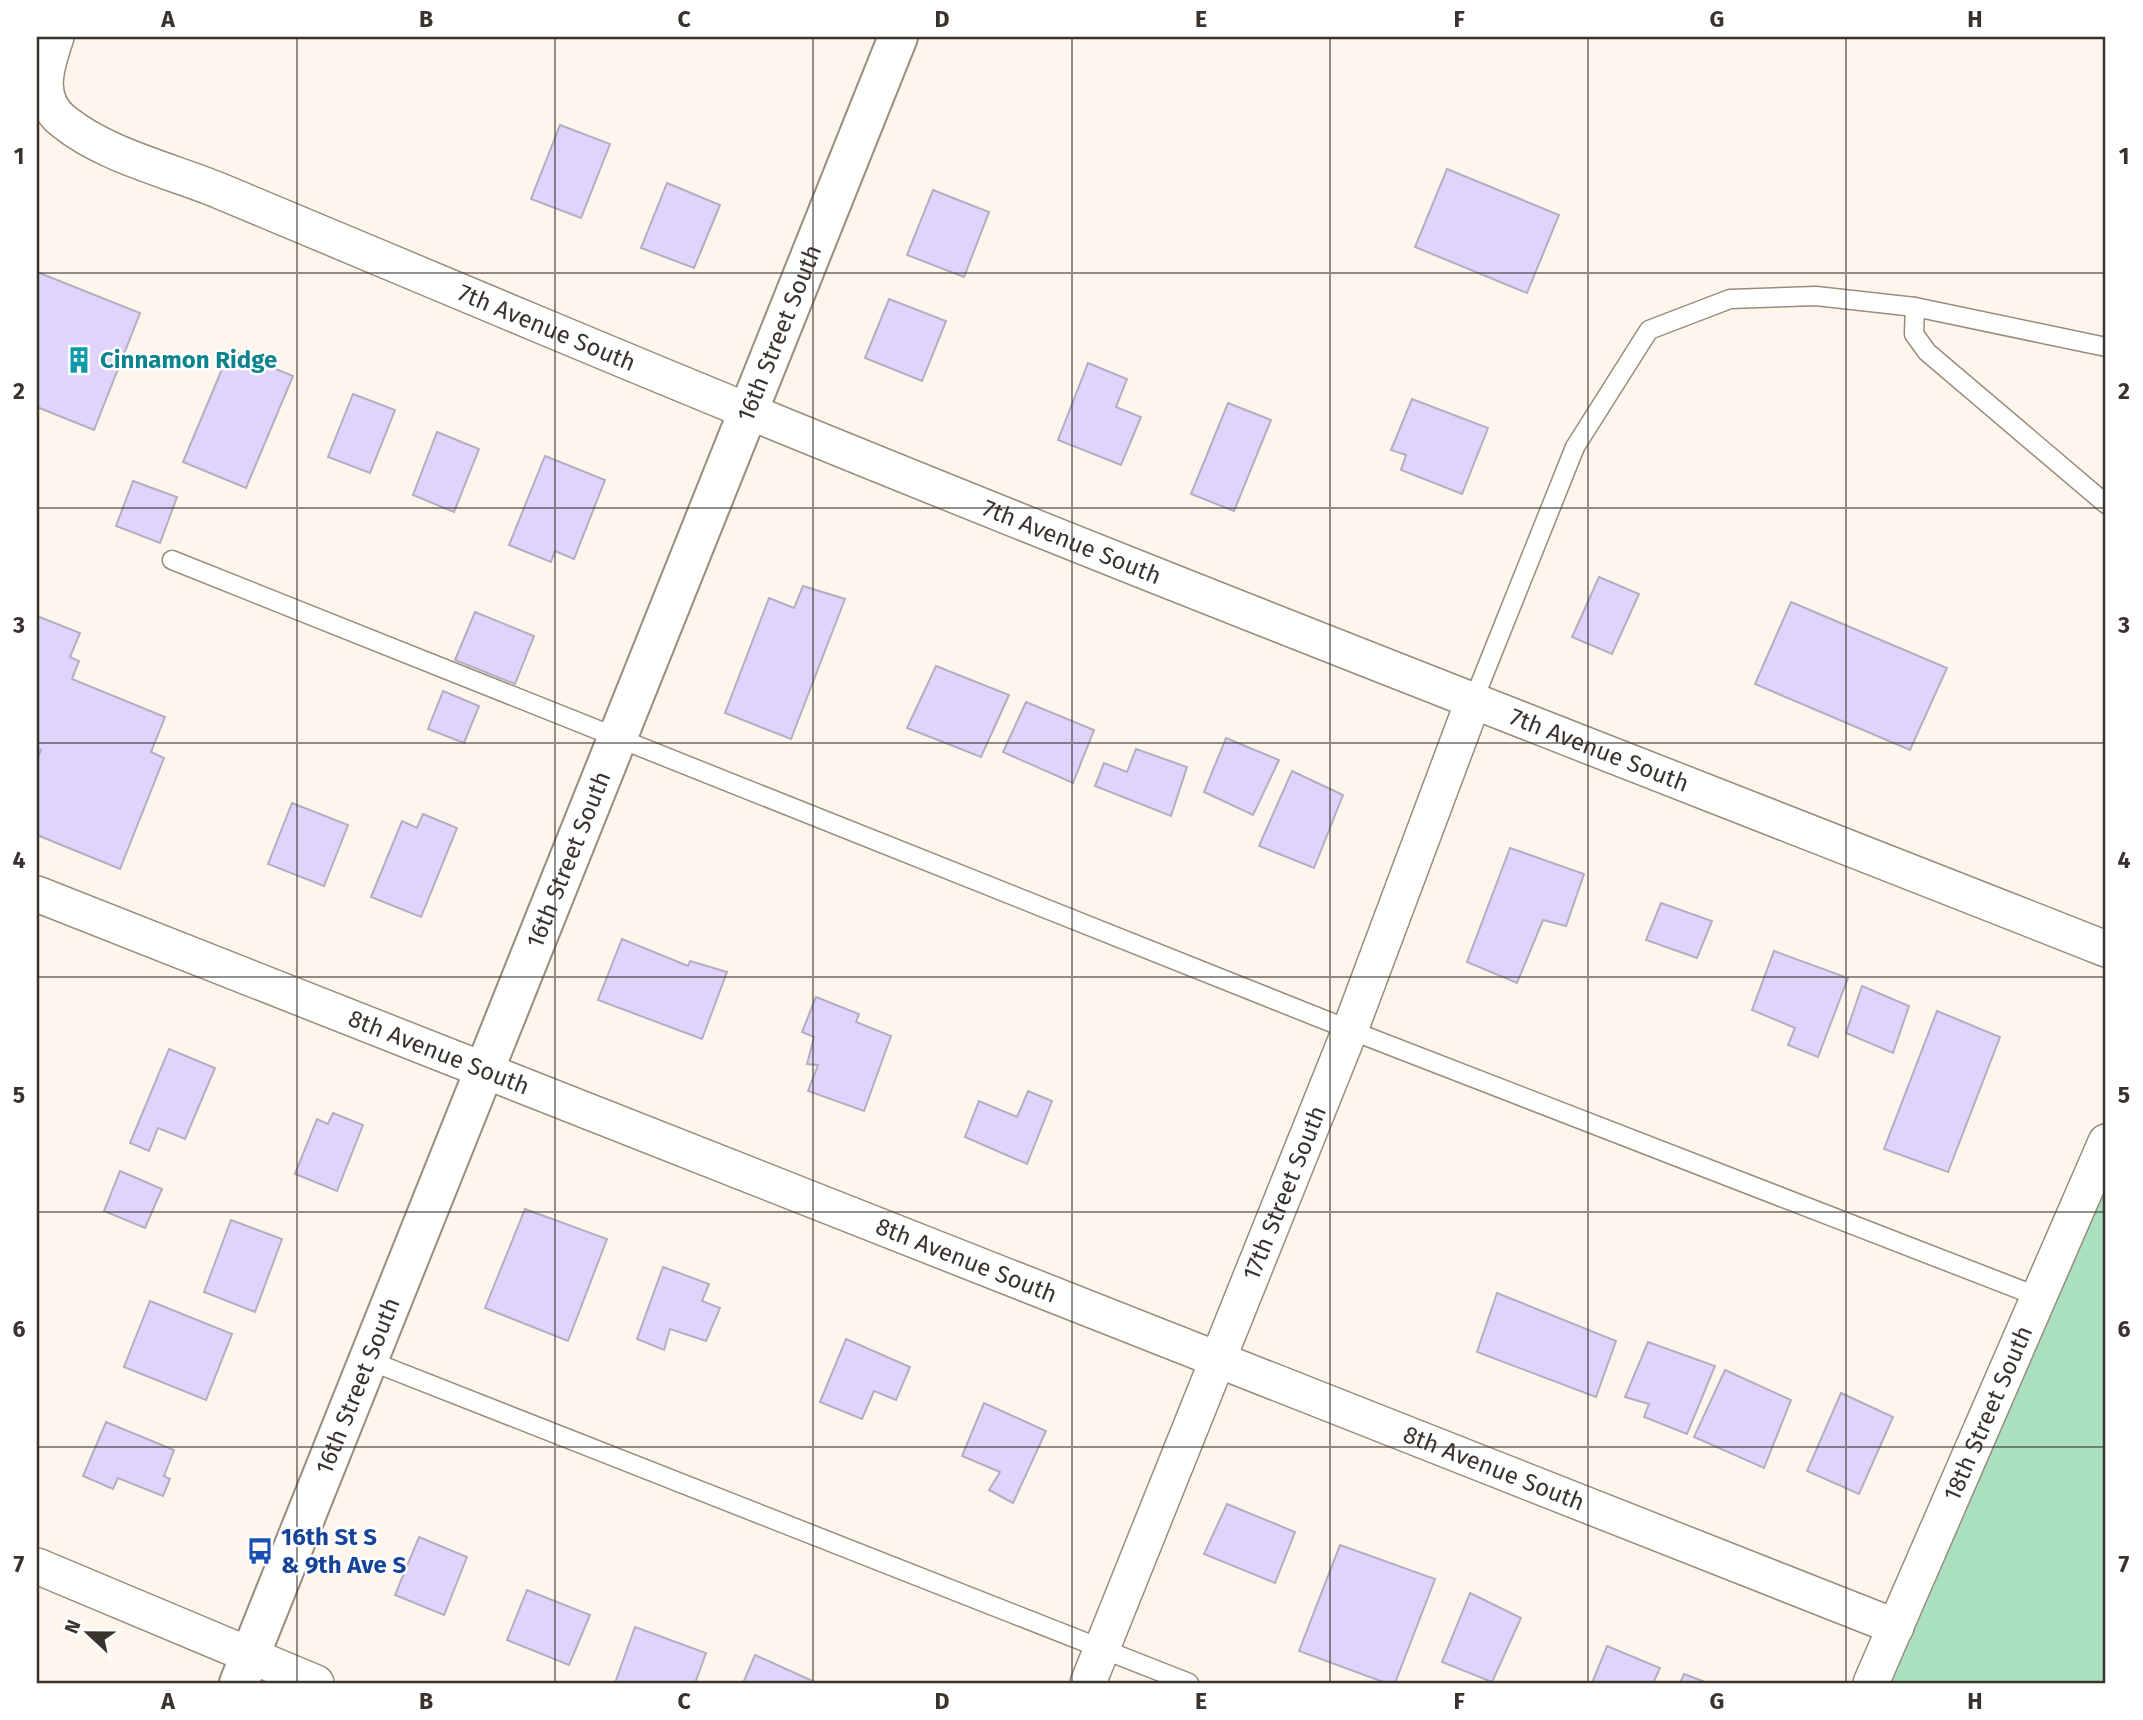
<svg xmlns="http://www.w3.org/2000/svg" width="2143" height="1720" font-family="'Fira Sans',sans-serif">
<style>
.green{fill:#aadfc0}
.building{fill:#ded4fc;stroke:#b3afc2;stroke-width:2}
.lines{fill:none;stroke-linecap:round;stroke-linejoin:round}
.service-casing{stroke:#998c7d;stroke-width:21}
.minor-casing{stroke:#998c7d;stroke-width:38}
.tertiary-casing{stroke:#998c7d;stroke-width:42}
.service{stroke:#fff;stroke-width:18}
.minor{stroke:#fff;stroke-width:35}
.tertiary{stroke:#fff;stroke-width:38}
.grid{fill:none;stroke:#39332d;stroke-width:2;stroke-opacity:0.55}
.labels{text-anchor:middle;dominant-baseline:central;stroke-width:5;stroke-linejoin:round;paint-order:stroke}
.street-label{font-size:24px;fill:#39332d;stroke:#fff}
.culture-label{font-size:24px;font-weight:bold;fill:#0d838f;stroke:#fff;text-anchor:start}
.transit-label{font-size:24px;font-weight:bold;fill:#164399;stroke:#fff;text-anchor:start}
.neatline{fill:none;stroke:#39332d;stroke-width:2.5}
.grid-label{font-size:23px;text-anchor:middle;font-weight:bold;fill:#39332d}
</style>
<rect width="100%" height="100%" fill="#fef6ec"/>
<path class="green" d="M2106 1185V1683H1884Z"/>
<g class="building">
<path d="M560 125 610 144 581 218 531 199Z"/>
<path d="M1447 169 1559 215 1527 293 1415 247Z"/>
<path d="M667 183 720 205 694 268 641 248Z"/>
<path d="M933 190 989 212 964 277 907 255Z"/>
<path d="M37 272 140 313 94 430 37 407Z"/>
<path d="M889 299 946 321 922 381 865 358Z"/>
<path d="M230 350 293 376 246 488 183 462Z"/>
<path d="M1088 363 1127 379 1116 407 1141 417 1121 465 1058 440Z"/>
<path d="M353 394 395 410 370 473 328 457Z"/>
<path d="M1412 399 1488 428 1462 494 1401 470 1406 455 1391 450Z"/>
<path d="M1228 403 1271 420 1234 511 1191 494Z"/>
<path d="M437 432 479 449 454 512 413 495Z"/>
<path d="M545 456 605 480 574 559 555 551 551 562 509 545Z"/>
<path d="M133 481 177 497 160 543 116 526Z"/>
<path d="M1599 577 1639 594 1612 654 1572 637Z"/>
<path d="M803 586 845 599 791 739 725 713 769 598 794 608Z"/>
<path d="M1791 602 1947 668 1910 750 1755 684Z"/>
<path d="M475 612 534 636 515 684 455 660Z"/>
<path d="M37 616 80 633 70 657 79 661 72 679 165 717 151 752 164 758 120 869 37 835V760L41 750 37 748Z"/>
<path d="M936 666 1009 695 981 757 907 728Z"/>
<path d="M443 691 479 706 464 743 428 729Z"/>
<path d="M1026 702 1094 730 1073 783 1003 752Z"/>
<path d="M1226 738 1279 760 1253 815 1204 792Z"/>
<path d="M1136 749 1187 767 1171 816 1095 786 1104 763 1127 772Z"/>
<path d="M1292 771 1343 795 1314 868 1259 846Z"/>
<path d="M292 803 348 825 324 886 268 864Z"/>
<path d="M423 814 457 828 421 917 371 897 402 821 417 828Z"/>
<path d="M1510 848 1584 874 1566 926 1543 920 1517 983 1467 962Z"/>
<path d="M1661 903 1712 921 1697 958 1646 940Z"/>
<path d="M622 939 688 966 690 961 727 972 702 1039 598 1000Z"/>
<path d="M1774 951 1848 978 1818 1057 1788 1045 1795 1028 1752 1010Z"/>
<path d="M1862 986 1909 1006 1893 1053 1846 1033Z"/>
<path d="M816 997 859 1014 856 1022 891 1036 864 1111 808 1091 818 1065 807 1064 814 1037 802 1032Z"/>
<path d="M1937 1011 2000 1037 1948 1172 1884 1149Z"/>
<path d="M169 1049 215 1068 185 1139 158 1128 149 1151 130 1143Z"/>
<path d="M1028 1091 1052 1101 1027 1164 965 1137 979 1101 1017 1117Z"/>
<path d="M333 1113 363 1125 337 1191 295 1174 317 1119 328 1124Z"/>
<path d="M120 1171 162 1189 145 1228 104 1211Z"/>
<path d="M525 1209 607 1239 568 1341 485 1308Z"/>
<path d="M231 1220 282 1239 255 1312 204 1292Z"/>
<path d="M663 1267 709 1284 702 1301 720 1308 706 1341 670 1329 664 1350 637 1339Z"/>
<path d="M1497 1293 1616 1341 1596 1397 1477 1352Z"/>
<path d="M150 1301 232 1334 206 1400 124 1367Z"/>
<path d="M846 1339 910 1367 896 1400 874 1391 862 1419 820 1402Z"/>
<path d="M1648 1342 1715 1366 1687 1434 1644 1417 1649 1404 1625 1397Z"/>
<path d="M1725 1370 1791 1400 1764 1468 1694 1437Z"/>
<path d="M1841 1393 1893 1417 1859 1494 1807 1471Z"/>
<path d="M984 1403 1046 1431 1013 1503 989 1490 1000 1472 962 1456Z"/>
<path d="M106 1422 174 1450 164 1476 170 1479 163 1496 118 1478 113 1489 83 1476Z"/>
<path d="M1227 1504 1295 1532 1275 1583 1204 1554Z"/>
<path d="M419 1537 467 1557 444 1615 395 1595Z"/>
<path d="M1340 1545 1435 1579 1395 1683H1386L1299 1651Z"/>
<path d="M527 1590 590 1615 569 1665 507 1640Z"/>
<path d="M1470 1593 1521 1618 1492 1682 1442 1662Z"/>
<path d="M635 1627 706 1653 695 1683H615Z"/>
<path d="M1607 1646 1660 1668 1653 1683H1592Z"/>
<path d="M755 1655 817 1683H743Z"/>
<path d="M1684 1674 1708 1683H1680Z"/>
</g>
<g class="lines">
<defs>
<g id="service">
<path d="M1915 307 1914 334 1927 352 2106 504"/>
<path d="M172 560 1350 1030 2039 1297"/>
<path d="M1474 699 1575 447 1649 330 1730 299 1816 296 1915 307 2106 347"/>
<path d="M368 1360 1189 1683"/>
</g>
<g id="minor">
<path id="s1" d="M56 37C46 66 35 99 63 121 106 156 169 170 220 191 327 235 433 281 540 325 1058 542 1584 743 2106 949"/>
<path id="s2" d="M37 894 1896 1627"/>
<path d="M37 1566 316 1683"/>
<path id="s3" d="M1088 1683 1350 1030 1474 699"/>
<path id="s4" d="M1871 1683 2106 1142"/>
</g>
<g id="tertiary">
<path id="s5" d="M239 1683 898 37"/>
</g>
</defs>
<use href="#service" class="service-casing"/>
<use href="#minor" class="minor-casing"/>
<use href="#tertiary" class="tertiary-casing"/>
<use href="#service" class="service"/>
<use href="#minor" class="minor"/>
<use href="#tertiary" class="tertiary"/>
</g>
<path class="grid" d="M297 37V1683M555 37V1683M813 37V1683M1072 37V1683M1330 37V1683M1588 37V1683M1846 37V1683M37 273H2106M37 508H2106M37 743H2106M37 977H2106M37 1212H2106M37 1447H2106"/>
<defs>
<symbol id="building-bare" viewBox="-9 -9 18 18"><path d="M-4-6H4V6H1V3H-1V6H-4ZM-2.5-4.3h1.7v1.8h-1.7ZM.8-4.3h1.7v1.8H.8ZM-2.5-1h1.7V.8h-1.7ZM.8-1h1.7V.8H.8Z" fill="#0f9aa8" stroke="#fff" stroke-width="2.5" paint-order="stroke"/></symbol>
<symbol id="bus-bare" viewBox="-9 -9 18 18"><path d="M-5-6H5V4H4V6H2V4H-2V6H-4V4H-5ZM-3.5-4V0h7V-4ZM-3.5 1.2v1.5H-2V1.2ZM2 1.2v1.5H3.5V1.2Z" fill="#1a4fb4" stroke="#fff" stroke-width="2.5" paint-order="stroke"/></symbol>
</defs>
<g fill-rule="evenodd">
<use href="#building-bare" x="60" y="341" width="38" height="38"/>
<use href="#bus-bare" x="241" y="1532" width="38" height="38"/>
</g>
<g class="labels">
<g class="street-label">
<text stroke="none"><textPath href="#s1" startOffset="618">7th Avenue South</textPath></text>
<text stroke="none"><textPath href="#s5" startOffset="1454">16th Street South</textPath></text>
<text stroke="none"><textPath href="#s1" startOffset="1185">7th Avenue South</textPath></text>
<text stroke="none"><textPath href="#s1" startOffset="1752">7th Avenue South</textPath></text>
<text stroke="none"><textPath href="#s5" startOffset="887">16th Street South</textPath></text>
<text stroke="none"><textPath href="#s2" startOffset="432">8th Avenue South</textPath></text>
<text stroke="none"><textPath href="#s3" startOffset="528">17th Street South</textPath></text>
<text stroke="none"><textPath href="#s2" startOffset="999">8th Avenue South</textPath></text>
<text stroke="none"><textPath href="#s5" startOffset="320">16th Street South</textPath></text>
<text stroke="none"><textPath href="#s4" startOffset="294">18th Street South</textPath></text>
<text stroke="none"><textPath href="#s2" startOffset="1566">8th Avenue South</textPath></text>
</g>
<g class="culture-label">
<text x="100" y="360">Cinnamon Ridge</text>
</g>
<g class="transit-label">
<text x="281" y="1537">16th St S<tspan x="281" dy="28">&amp; 9th Ave S</tspan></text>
</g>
</g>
<rect width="2143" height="1720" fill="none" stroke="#ffffff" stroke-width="77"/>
<g transform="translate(88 1633) rotate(292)" stroke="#ffffff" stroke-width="5" paint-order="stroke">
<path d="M0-5L12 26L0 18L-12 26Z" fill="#39332d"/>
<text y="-10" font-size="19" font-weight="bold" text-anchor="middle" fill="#39332d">N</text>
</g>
<rect x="38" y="38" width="2066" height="1644" class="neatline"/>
<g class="grid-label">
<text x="168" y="27">A</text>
<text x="426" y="27">B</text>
<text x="684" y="27">C</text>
<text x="942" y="27">D</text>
<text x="1201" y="27">E</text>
<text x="1459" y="27">F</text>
<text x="1717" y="27">G</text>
<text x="1975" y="27">H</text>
<text x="19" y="164">1</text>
<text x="2124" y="164">1</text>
<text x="19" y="399">2</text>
<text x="2124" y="399">2</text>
<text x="19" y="633">3</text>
<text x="2124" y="633">3</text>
<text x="19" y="868">4</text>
<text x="2124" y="868">4</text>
<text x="19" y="1103">5</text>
<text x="2124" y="1103">5</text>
<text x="19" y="1337">6</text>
<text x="2124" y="1337">6</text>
<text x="19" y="1572">7</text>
<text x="2124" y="1572">7</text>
<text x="168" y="1709">A</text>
<text x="426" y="1709">B</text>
<text x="684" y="1709">C</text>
<text x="942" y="1709">D</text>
<text x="1201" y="1709">E</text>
<text x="1459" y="1709">F</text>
<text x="1717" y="1709">G</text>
<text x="1975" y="1709">H</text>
</g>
</svg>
